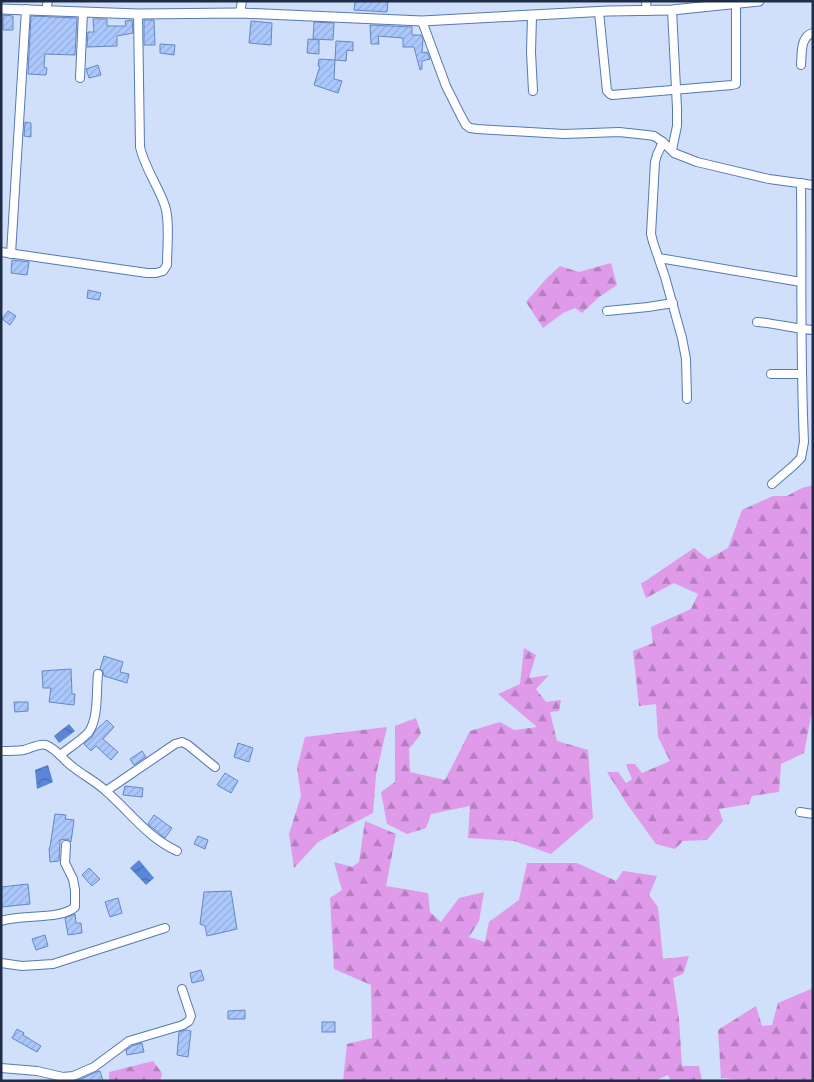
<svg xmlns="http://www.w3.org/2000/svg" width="814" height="1082" font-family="'DejaVu Sans',sans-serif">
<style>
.forest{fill:url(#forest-firs)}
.water{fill:url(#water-waves)}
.building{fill:url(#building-hatch);stroke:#6587c5}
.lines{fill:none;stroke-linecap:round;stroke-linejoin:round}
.minor-casing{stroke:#5778b4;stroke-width:10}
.tertiary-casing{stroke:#5778b4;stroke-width:11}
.minor{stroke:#fff;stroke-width:8}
.tertiary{stroke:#fff;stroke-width:9}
</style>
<defs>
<pattern id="forest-firs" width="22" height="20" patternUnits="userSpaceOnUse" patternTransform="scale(1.25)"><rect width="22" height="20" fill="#df9aea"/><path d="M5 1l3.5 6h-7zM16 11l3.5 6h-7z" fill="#b47ebf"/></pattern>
<pattern id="water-waves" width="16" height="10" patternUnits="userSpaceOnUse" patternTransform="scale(1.25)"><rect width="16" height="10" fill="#5986d8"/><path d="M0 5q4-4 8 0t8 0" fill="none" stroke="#496eb1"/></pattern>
<pattern id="building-hatch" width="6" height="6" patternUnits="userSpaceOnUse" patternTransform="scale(1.25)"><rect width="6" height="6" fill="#abc8fd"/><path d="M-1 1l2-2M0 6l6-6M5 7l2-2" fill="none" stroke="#93acda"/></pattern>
</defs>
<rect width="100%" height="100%" fill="#d0dffa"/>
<g class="forest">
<path d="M611 263 617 285 599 297 582 313 575 308 563 313 543 328 526 302 546 279 560 266 579 272Z"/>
<path d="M813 485V715L811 716 804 753 781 764 779 792 752 796 749 804 719 809 723 821 707 840 683 841 675 849 656 844 627 804 607 772H618L626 783 632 779 626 764H635L642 773 670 761 658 737 656 704 639 706 633 651 653 643 651 627 691 609 698 594 674 583 646 598 641 584 694 548 708 559 728 548 742 510 773 496H787L802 488Z"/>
<path d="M524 648 536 655 529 678 549 675 536 689 546 702 561 700 559 711 550 712 557 741 588 750 593 818 551 854 514 841 468 838 470 806 431 814 426 828 407 834 387 824 381 792 395 782V726L416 718 421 734 409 749 410 772 445 780 470 731 500 722 514 730 537 727 498 694 520 684Z"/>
<path d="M387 727 376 775 373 813 318 842 294 868 289 834 301 796 297 768 305 737Z"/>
<path d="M365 821 396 834 386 886 428 893 430 912 441 922 459 898 484 892 479 921 469 937 485 942 489 922 519 900 527 863H577L616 881 623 871 657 876 649 895 658 907 663 959 689 956 683 974 673 978 679 1019 682 1066H699L702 1081H671L668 1075 654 1081H343L347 1044 372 1038 371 985 334 969 330 898 342 890 334 862 352 867 359 862Z"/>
<path d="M811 989 813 991V1081H747V1080L721 1078 718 1030 756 1006 762 1026 772 1025 778 1003Z"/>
<path d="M153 1061 162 1073 160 1081H109V1072Z"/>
</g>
<g class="water">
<path d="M69 724 75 731 59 743 54 736Z"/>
<path d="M48 765 53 782 37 789 35 770Z"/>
<path d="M139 860 154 878 146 885 130 868Z"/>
</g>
<g class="building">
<path d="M355 1H388L387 12 354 10Z"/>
<path d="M3 15 13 16V30H3Z"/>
<path d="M31 16 77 18 75 55 45 54 44 67 47 68 46 75 28 74Z"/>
<path d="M93 19H107V26H126L125 21 132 20 133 33 117 36V46L87 47 88 32H94Z"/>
<path d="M144 20H154L155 45H144Z"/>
<path d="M251 21 272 23 271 45 249 43Z"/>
<path d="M314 22 334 23 333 40 313 39Z"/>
<path d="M370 25 412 27V35H421L423 39 422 53 427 52 430 59 422 61V69L420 70 414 47H403V38L378 36 379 44H371Z"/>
<path d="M308 39 319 40V54L307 53Z"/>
<path d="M336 41 353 42V51L347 50 346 61 335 60Z"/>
<path d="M160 44 175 45 174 55 160 53Z"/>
<path d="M319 59 335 60 334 79 342 81 338 93 314 85 320 66H318Z"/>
<path d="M98 65 101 75 89 78 86 69Z"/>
<path d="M25 122 31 123V137L24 136Z"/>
<path d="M12 260 29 262 27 275 11 273Z"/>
<path d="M88 290 101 293 99 300 87 298Z"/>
<path d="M8 311 16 316 10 325 2 319Z"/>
<path d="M104 656 123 662 120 672 129 674 127 683 104 676 103 671 100 669Z"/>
<path d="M71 669 72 694H75L74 705 49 702 51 688H43L42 671Z"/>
<path d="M14 702H28V711L15 712Z"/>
<path d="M107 720 114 727 103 739 118 752 111 760 96 746 91 751 84 744 92 737 96 730Z"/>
<path d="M238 743 253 748 249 762 234 757Z"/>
<path d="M142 751 146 757 134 765 130 759Z"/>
<path d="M225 773 238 781 231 793 217 785Z"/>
<path d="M125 786 143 788 142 797 123 795Z"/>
<path d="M55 814 66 815 65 819 74 820 71 842 67 839 60 840 59 861 50 862 49 848 50 847Z"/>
<path d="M154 815 172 828 165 838 148 824Z"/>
<path d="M198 836 208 840 205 849 194 844Z"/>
<path d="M89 868 100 879 92 886 82 875Z"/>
<path d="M28 884 30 904 1 907V887Z"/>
<path d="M231 891 237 929 207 936 205 926 200 924 204 892Z"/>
<path d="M118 898 122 913 110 917 105 902Z"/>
<path d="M75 914 76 923H81L82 933 68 935 65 918Z"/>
<path d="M45 935 48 946 36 950 32 939Z"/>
<path d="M201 970 204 980 192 983 190 973Z"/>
<path d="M245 1010V1019H228V1011Z"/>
<rect x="322" y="1022" width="13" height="10"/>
<path d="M17 1029 24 1033 23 1035 41 1046 37 1052 12 1038Z"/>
<path d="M186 1030 191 1031 188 1057 177 1055 179 1032Z"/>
<path d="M142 1043 144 1052 127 1055 126 1050 132 1046Z"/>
<path d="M100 1071 103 1081H76L96 1072Z"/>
</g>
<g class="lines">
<defs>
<g id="minor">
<path d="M646 1 647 11"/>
<path d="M46 10 48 1"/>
<path d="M599 12 607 91 610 94 612 95 732 85 736 84V3"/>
<path d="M240 13 242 1"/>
<path d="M532 16 531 52 533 91"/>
<path d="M422 21 446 86 461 116 466 125 470 128 477 129 564 134 619 132 647 135 654 136 663 142 674 153 697 162 769 179 813 185"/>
<path d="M801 65C802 54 800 36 813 33"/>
<path d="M80 78 83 12"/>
<path d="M663 142 657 155 655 162 651 234 653 242 665 277 682 338 686 359 687 399"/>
<path d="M672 150 677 126V108L672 10"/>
<path d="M1 252 147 273H156L163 271 167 265C167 248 170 221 165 206 158 185 145 169 140 147L138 14"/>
<path d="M11 254 26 9"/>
<path d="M659 258 801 282"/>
<path d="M607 311 648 307 673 303"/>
<path d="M757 322C776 323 794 329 813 330"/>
<path d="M771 374H802"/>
<path d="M772 484 793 466 801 458 804 442C800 356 802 270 801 183"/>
<path d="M1 751C9 751 16 751 24 750 31 748 40 743 46 745 57 749 64 761 73 767 84 776 97 782 107 792 131 813 147 837 177 851"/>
<path d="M60 755C69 748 80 741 88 733 99 719 96 691 98 674"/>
<path d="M106 791 175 744 182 742 188 745 215 767"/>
<path d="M800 812 813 814"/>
<path d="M1 921C21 914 61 920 75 907V890L73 879 65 863 66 845"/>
<path d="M1 963 22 966 53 964 165 928"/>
<path d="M1 1068 37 1071 63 1077 73 1076 94 1067 129 1041 183 1025 189 1021 191 1016 182 989"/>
</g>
<path id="tertiary" d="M1 9 138 14 240 13 422 21 608 11 672 10 759 1"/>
</defs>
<use href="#minor" class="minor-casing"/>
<use href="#tertiary" class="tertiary-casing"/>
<use href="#minor" class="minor"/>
<use href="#tertiary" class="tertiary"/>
</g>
<rect width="814" height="1082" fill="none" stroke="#1e2d46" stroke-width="5"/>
</svg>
